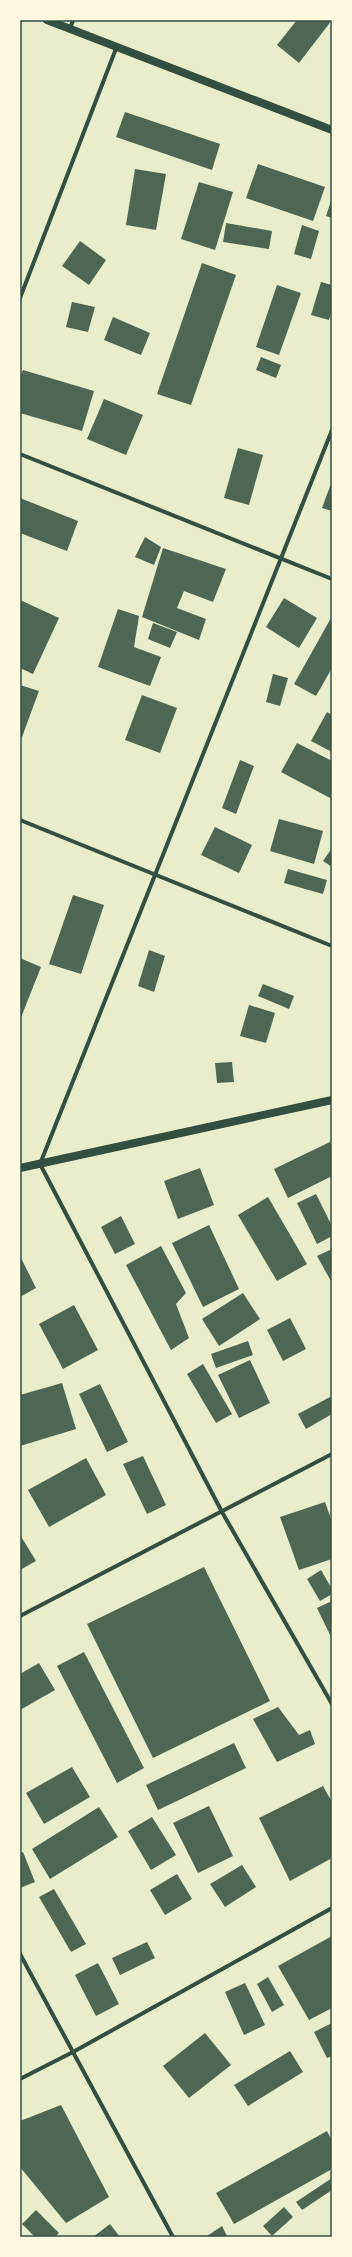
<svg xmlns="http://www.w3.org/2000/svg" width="352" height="2257" font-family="Lato,sans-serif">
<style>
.building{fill:#4f6655}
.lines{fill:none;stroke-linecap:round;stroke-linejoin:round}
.minor{stroke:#344e41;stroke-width:4}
.secondary{stroke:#344e41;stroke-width:8}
.neatline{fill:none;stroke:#344e41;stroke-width:1.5}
</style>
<rect width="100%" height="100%" fill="#e9edc9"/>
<g class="building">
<path d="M297 20H332L299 63 277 45Z"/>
<path d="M125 112 220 144 212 170 116 137Z"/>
<path d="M258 164 325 187 313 221 246 198Z"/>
<path d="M135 169 166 174 156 230 126 225Z"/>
<path d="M199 182 233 192 215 250 181 239Z"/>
<path d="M332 198V218L326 216Z"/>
<path d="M226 223 272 231 269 249 223 242Z"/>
<path d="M302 225 319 231 311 259 294 254Z"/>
<path d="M80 241 106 260 89 285 62 266Z"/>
<path d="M202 263 236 275 191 405 157 394Z"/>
<path d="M321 282 332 285V310L329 320 311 315Z"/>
<path d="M277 285 301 293 279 355 256 347Z"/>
<path d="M72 302 95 307 88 332 66 327Z"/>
<path d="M113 317 150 333 141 355 104 340Z"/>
<path d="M261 357 281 365 276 378 256 370Z"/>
<path d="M23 370 94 391 82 431 20 413V378Z"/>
<path d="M104 399 143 415 126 455 87 439Z"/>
<path d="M238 448 263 455 249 505 224 498Z"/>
<path d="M332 481V511L322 508Z"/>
<path d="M20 498 78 521 67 551 20 533Z"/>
<path d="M145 537 161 547 154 565 135 557Z"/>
<path d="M163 548 226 569 213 602 184 591 177 608 206 619 199 640 142 617Z"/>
<path d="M284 598 317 618 299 648 266 627Z"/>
<path d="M20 600 59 618 33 674 20 668Z"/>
<path d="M118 609 139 616 134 647 161 657 150 686 98 667Z"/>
<path d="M331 618 332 668 316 696 294 684Z"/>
<path d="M153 623 177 632 170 648 148 639Z"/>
<path d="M273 674 288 678 280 706 266 702Z"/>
<path d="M20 685 39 691 22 737 20 736Z"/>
<path d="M142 695 177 708 160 753 125 740Z"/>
<path d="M327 712 332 715V752L311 741Z"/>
<path d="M297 743 332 761V799L281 772Z"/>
<path d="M240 760 254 766 236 814 222 808Z"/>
<path d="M279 819 323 831 314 864 270 851Z"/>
<path d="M215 827 252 845 239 873 201 855Z"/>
<path d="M332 848V867L323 861Z"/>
<path d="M288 869 327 880 323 894 284 883Z"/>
<path d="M73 895 104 905 81 974 49 964Z"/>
<path d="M149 950 165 956 154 992 138 986Z"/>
<path d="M20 958 41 967 20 1020Z"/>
<path d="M263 984 294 996 289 1009 258 996Z"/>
<path d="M249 1005 275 1013 266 1043 240 1036Z"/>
<path d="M232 1062 234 1082 217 1083 215 1063Z"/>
<path d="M332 1141V1176L288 1198 274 1169Z"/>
<path d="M200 1168 214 1205 178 1219 164 1181Z"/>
<path d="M316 1194 332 1226V1236L317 1244 297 1203Z"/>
<path d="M268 1197 307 1264 277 1281 238 1215Z"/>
<path d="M121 1216 135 1244 115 1254 101 1227Z"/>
<path d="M209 1225 239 1289 203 1307 172 1243Z"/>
<path d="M161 1246 186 1293 176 1304 189 1338 171 1350 126 1265Z"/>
<path d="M332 1249V1283L317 1256Z"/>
<path d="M20 1256 36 1288 20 1297Z"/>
<path d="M243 1293 260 1319 219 1346 202 1319Z"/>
<path d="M74 1305 98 1350 63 1369 39 1324Z"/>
<path d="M290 1318 306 1349 283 1361 267 1330Z"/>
<path d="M248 1341 253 1355 216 1368 211 1354Z"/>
<path d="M250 1360 270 1403 239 1418 218 1375Z"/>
<path d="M203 1364 232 1414 216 1423 187 1374Z"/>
<path d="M62 1383 76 1429 20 1446V1395Z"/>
<path d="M100 1384 128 1442 107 1452 79 1394Z"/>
<path d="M332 1396V1414L306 1429 298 1414Z"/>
<path d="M143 1456 166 1505 147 1514 123 1464Z"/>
<path d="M86 1458 106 1495 49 1527 28 1490Z"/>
<path d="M325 1502 332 1522V1559L299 1570 280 1517Z"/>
<path d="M22 1538 36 1561 20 1570V1539Z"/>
<path d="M204 1567 270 1701 153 1758 87 1624Z"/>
<path d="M321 1570 332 1589V1594L320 1601 307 1579Z"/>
<path d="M332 1601V1639L317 1608Z"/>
<path d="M84 1652 144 1768 117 1783 57 1666Z"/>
<path d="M39 1663 55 1690 20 1710V1674Z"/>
<path d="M278 1707 299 1735 310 1730 315 1744 277 1762 253 1719Z"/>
<path d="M234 1743 246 1768 158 1810 146 1785Z"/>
<path d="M72 1767 90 1797 44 1824 26 1793Z"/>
<path d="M323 1786 332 1802V1858L290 1881 259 1818Z"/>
<path d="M209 1806 233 1856 198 1873 173 1823Z"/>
<path d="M99 1807 118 1837 50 1879 32 1849Z"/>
<path d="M152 1817 176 1855 151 1870 128 1831Z"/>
<path d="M23 1852 35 1882 20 1888V1853Z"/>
<path d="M242 1865 256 1887 225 1907 210 1884Z"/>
<path d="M177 1874 192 1899 165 1915 150 1890Z"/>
<path d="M54 1889 86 1944 71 1952 39 1897Z"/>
<path d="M332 1936V2008L309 2020 278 1966Z"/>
<path d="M147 1942 155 1958 120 1975 112 1958Z"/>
<path d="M98 1963 119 2004 96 2016 75 1975Z"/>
<path d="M268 1977 284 2005 272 2012 257 1984Z"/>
<path d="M245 1983 265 2025 244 2035 225 1992Z"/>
<path d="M332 2023V2056L327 2058 314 2032Z"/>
<path d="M205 2033 231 2065 189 2098 163 2066Z"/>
<path d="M290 2051 303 2072 248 2106 234 2085Z"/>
<path d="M61 2105 109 2197 66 2223 20 2167V2121Z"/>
<path d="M327 2131 332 2141V2169L234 2224 216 2193Z"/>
<path d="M332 2178V2190L302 2210 296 2202Z"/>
<path d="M284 2207 293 2217 272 2236 263 2226Z"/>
<path d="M36 2210 59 2233 55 2237H35L22 2224Z"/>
<path d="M110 2224 120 2237H93Z"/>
<path d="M222 2226 227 2236 208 2237 207 2236Z"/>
</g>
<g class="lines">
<g class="minor">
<path d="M70 29 73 20"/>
<path d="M20 298 117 46"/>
<path d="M332 430 40 1164 222 1512 332 1704"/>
<path d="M20 454 332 579"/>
<path d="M20 820 332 946"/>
<path d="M20 1616 332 1454"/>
<path d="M20 1954 173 2237"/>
<path d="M20 2079 73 2052 332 1908"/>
</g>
<g class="secondary">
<path d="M47 20 332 130"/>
<path d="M20 1168 332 1100"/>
</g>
</g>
<rect width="352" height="2257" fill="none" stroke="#fefae0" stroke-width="42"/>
<rect x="21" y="21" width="310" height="2215" class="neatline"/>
</svg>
